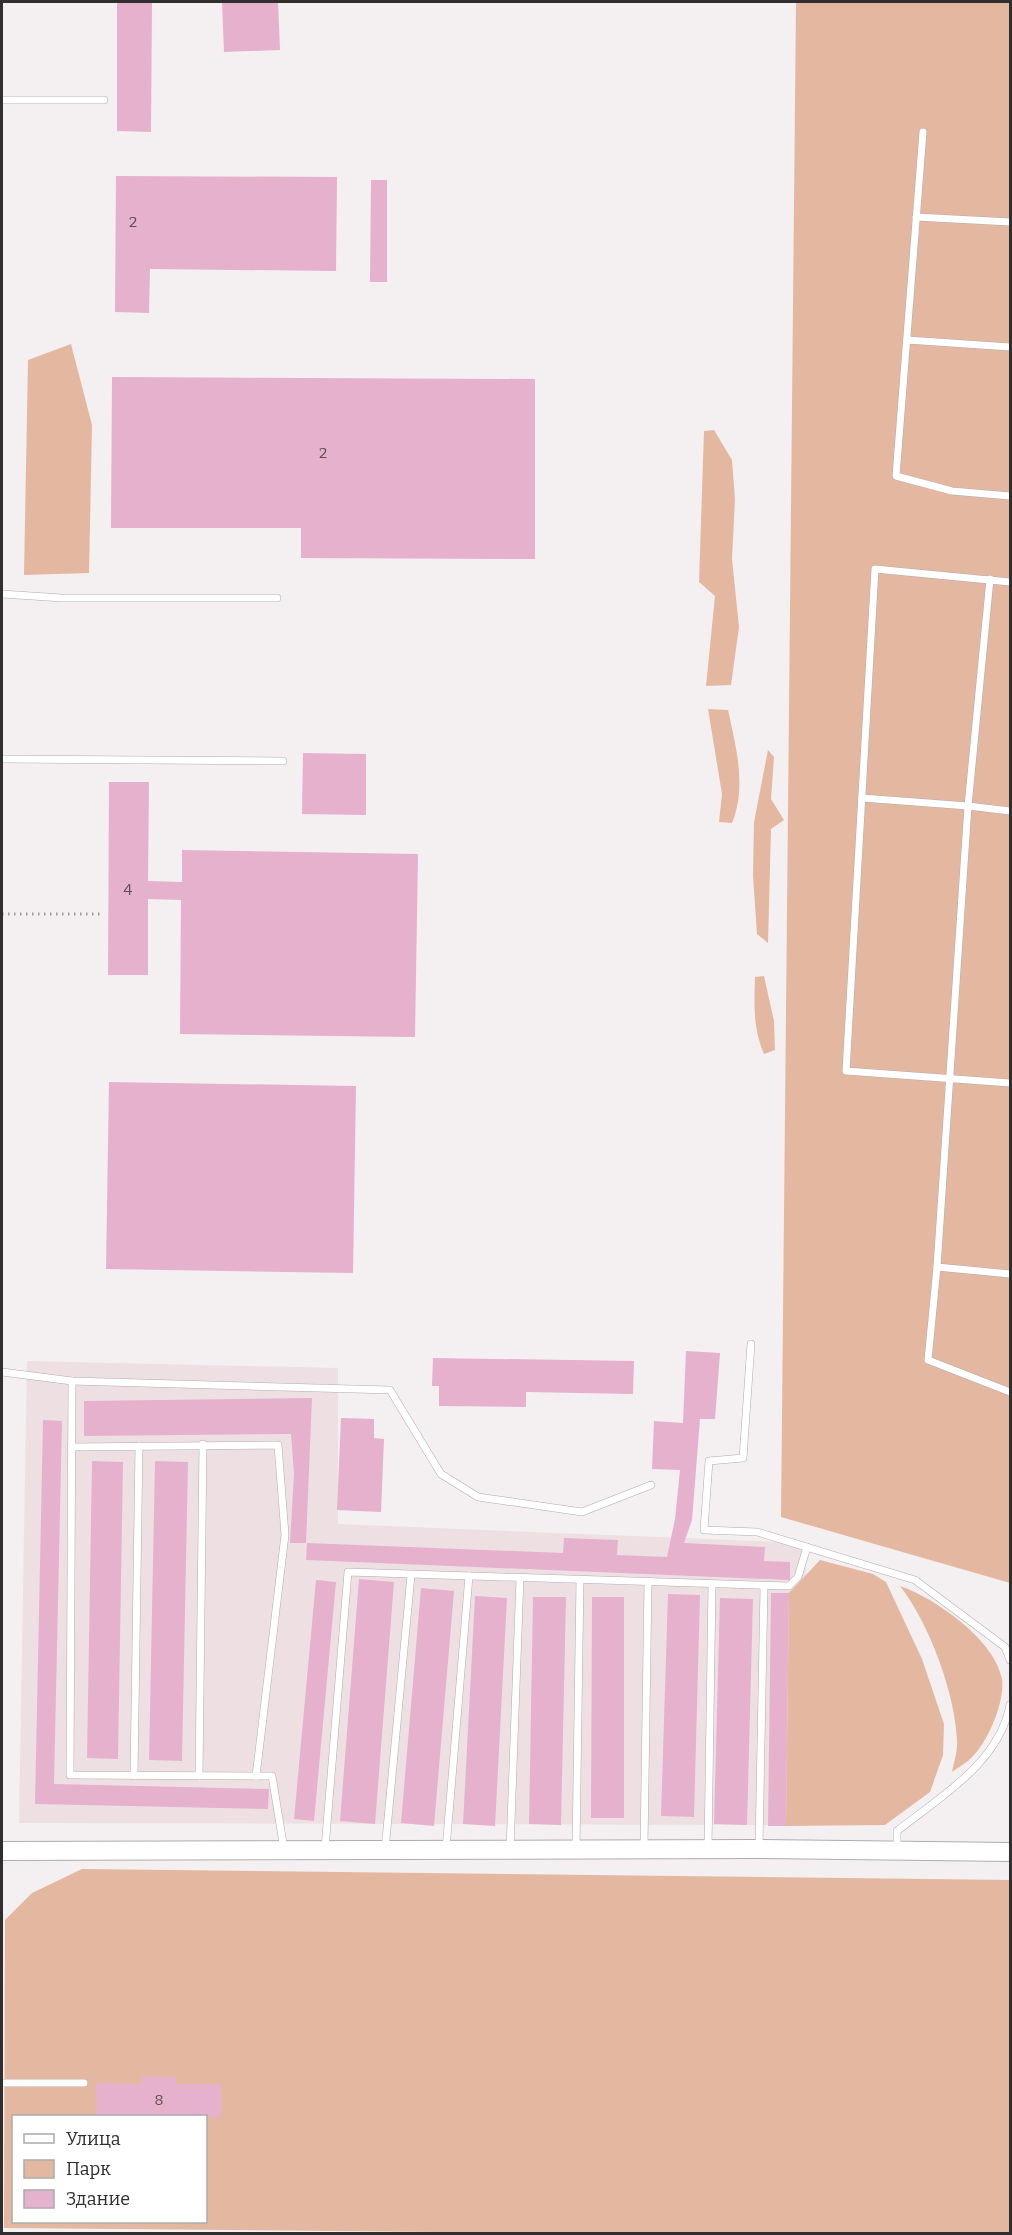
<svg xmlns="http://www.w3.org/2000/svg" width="1012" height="2235" font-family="Bitter,serif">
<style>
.built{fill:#eee0e2}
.green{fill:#e4b8a0;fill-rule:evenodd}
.building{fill:#e5b1cd}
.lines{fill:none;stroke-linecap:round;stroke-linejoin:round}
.service-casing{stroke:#b0acac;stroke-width:8}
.secondary-casing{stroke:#b0acac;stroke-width:20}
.path{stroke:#9e9a9b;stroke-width:3;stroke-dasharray:1.5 4.5;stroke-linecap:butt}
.service{stroke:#fff;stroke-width:7}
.secondary{stroke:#fff;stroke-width:18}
.labels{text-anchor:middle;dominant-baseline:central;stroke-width:5;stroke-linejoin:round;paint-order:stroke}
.number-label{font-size:15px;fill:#5d4f56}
</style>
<rect width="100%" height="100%" fill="#f4eff0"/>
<path class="built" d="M27 1361 338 1368V1524L806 1543 801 1825 19 1823Z"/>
<g class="green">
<path d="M796 2H1010V1583L781 1517Z"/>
<path d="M71 344 92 425 89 573 24 575 28 360Z"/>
<path d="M714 430 732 460 735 499 732 559 739 627 731 685 706 686 715 596 699 582 704 431Z"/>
<path d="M708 709 728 710C736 747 747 787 732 823L719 822 722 794Z"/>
<path d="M768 750 774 757 771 799 784 820 771 829 768 943 757 934 753 876 754 822Z"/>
<path d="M764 976 774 1021 775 1050 764 1054C753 1029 754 1004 755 977Z"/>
<path d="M820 1560 873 1574 886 1582 922 1659 944 1724 943 1755 930 1792 885 1825 786 1826 789 1593Z"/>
<path d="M900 1586C935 1598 995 1640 1002 1679 1005 1701 989 1739 974 1755 968 1762 959 1767 952 1772 954 1762 958 1750 957 1740 955 1693 929 1623 900 1586Z"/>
<path d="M82 1869 1010 1880V2233H536L4 2228 5 1920 32 1893ZM14 2116H206V2222H14Z"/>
</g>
<g class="building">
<path d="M117 2H152L151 132 117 131Z"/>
<path d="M222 2H278L280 50 224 52Z"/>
<path d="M116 176 337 177 336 271 150 269 149 313 115 312Z"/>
<path d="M371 180H387V282H370Z"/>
<path d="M112 377 535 379V559L301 558V528H111Z"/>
<path d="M303 753 366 754V815L302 814Z"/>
<path d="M109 782H149L148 881 182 882V850L418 854 415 1037 180 1034 181 900 148 899V975H108Z"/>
<path d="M109 1082 356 1086 353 1273 106 1269Z"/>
<path d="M686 1351 720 1353 715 1419H700L692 1520 684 1543 765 1547 764 1561 790 1562V1580L306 1560 307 1543 563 1553 564 1538 618 1540 617 1555 667 1557 675 1519 680 1470 652 1469 654 1421 683 1423Z"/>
<path d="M433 1358 634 1361 633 1394 526 1392V1407L439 1406V1386H432Z"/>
<path d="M312 1398 306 1543H290L294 1474 291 1434 84 1436V1401Z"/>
<path d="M341 1418 374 1419V1438L384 1439 381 1512 337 1510Z"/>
<path d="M43 1420 62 1421 54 1784 269 1789 268 1809 35 1804Z"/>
<path d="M92 1461 123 1462 118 1759 87 1758Z"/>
<path d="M155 1461 188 1462 182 1761 149 1760Z"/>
<path d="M359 1579 394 1582 375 1824 340 1821Z"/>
<path d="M316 1580 336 1582 314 1821 294 1819Z"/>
<path d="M421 1588 454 1591 434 1826 401 1823Z"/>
<path d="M771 1593H789L786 1826H768Z"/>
<path d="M668 1594 700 1595 694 1817 661 1816Z"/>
<path d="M475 1596 507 1598 495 1826 463 1824Z"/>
<path d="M533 1597H566L561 1825 529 1824Z"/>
<path d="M592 1597H624V1818H591Z"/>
<path d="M720 1598 753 1599 747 1825 714 1824Z"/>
<path d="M142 2076 176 2077V2084H221V2117L96 2116V2083L142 2084Z"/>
</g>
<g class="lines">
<defs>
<g id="service">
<path d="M2 100H104"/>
<path d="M923 132 896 476 952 491 1010 496"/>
<path d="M916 217 1010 222"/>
<path d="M907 340 1010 347"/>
<path d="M1010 582 875 569 846 1071 1010 1083"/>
<path d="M2 594 62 598H277"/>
<path d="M2 759 283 761"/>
<path d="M862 798 968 806 990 579"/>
<path d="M1010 811 968 806 937 1267 1010 1274"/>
<path d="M937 1267 928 1360 1010 1392"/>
<path d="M751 1344 743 1458 709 1461 704 1530 757 1532 915 1580 1005 1647 1010 1660"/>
<path d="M2 1372 72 1381 390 1390 441 1474 478 1497 582 1512 651 1485"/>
<path d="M72 1381 70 1775 272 1776 284 1849"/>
<path d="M71 1447 278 1445 285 1535 256 1776"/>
<path d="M134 1776 139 1446"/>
<path d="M199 1776 203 1444"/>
<path d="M644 1847 648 1583"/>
<path d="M325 1848 348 1572 789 1586 798 1577 807 1547"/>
<path d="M576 1848 580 1580"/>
<path d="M759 1848 764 1587"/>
<path d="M446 1849 469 1576"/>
<path d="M510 1849 520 1578"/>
<path d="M708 1849 712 1585"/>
<path d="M897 1849V1831C940 1797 999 1763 1010 1705"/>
<path d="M385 1850 411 1575"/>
<path d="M2 2083H84"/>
</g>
<path id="secondary" d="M2 1851 759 1849 1010 1852"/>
</defs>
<use href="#service" class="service-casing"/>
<use href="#secondary" class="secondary-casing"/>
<path class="path" d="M2 914H103"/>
<use href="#service" class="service"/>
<use href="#secondary" class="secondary"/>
</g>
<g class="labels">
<g class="number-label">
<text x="133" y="222">2</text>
<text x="323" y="453">2</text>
<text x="128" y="890">4</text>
<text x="159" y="2100">8</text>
</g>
</g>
<rect width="1012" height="2235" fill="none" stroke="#302e2f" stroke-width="6"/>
<rect x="12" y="2115" width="195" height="108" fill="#ffffff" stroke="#acabac" stroke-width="1.5"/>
<rect x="24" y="2134" width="30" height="9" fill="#ffffff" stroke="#acabac" stroke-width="1.5"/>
<text x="66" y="2145" font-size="18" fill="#302e2f">Улица</text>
<rect x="24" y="2160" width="30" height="18" fill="#e4b8a0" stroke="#acabac" stroke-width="1.5"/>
<text x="66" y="2175" font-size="18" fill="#302e2f">Парк</text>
<rect x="24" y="2190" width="30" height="18" fill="#e5b1cd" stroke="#acabac" stroke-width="1.5"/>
<text x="66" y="2205" font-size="18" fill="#302e2f">Здание</text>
</svg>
